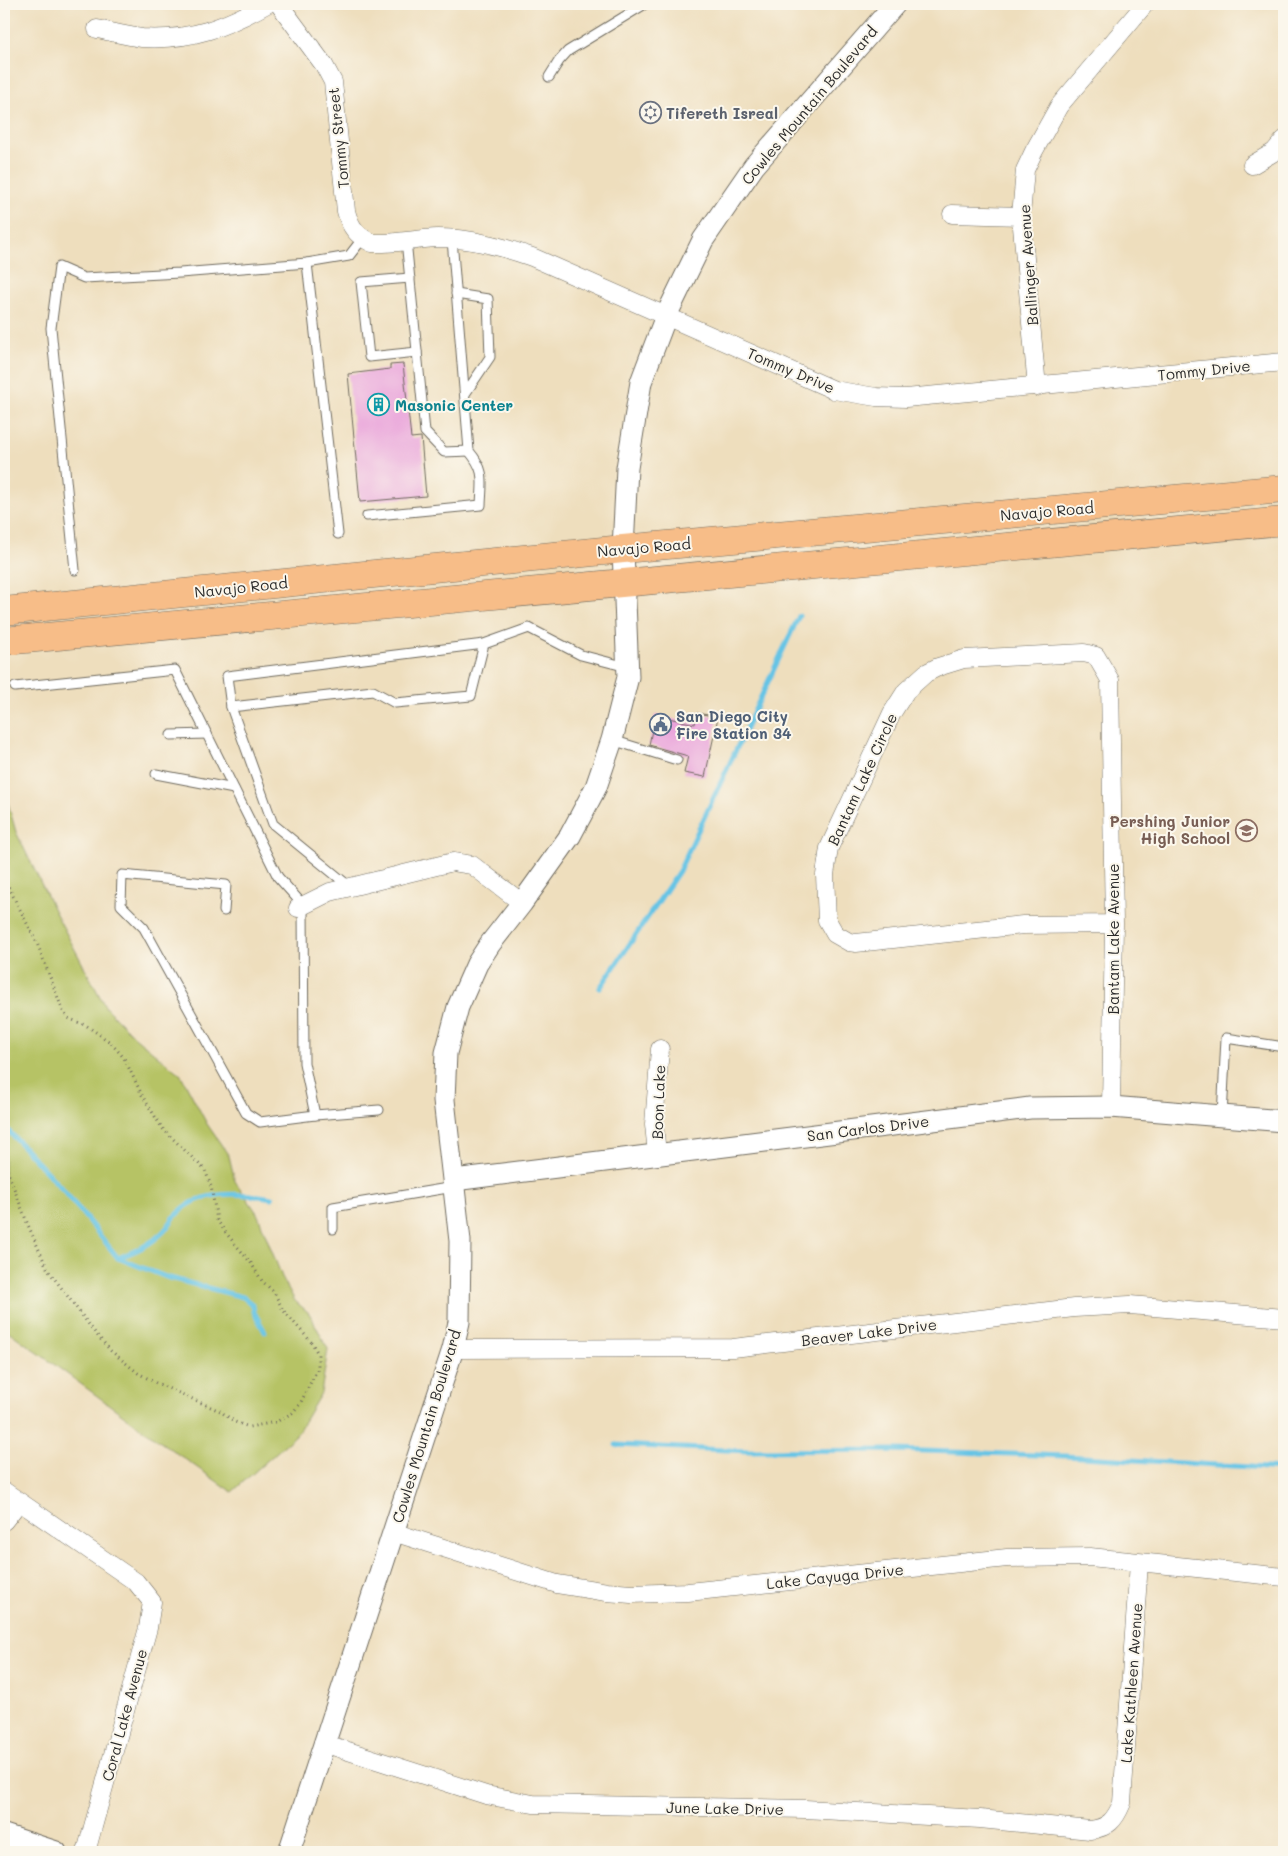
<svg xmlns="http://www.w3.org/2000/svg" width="1288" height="1856" font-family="Mali,sans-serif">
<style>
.green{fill:#b6c365;stroke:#707748}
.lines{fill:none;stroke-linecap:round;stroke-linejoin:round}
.stream{stroke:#66c4e5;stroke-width:5}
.building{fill:#e9a3da}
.service-casing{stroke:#6f6a5e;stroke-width:11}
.minor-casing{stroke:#6f6a5e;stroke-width:19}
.tertiary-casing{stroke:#6f6a5e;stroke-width:23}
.primary-casing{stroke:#6f6a5e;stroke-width:29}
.path{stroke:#6f6a5e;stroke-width:3;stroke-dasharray:1 4;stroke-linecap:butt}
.service{stroke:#fff;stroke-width:9}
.minor{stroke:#fff;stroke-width:18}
.tertiary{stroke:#fff;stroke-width:21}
.primary{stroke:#f7bd88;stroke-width:28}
.labels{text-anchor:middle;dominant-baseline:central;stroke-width:4;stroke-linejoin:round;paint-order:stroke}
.street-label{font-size:15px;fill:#2b2b2b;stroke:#fbf7ec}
.worship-label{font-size:15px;font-weight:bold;fill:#5b616d;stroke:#fbf7ec;text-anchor:start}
.culture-label{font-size:15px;font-weight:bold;fill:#0d838f;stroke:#fbf7ec;text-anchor:start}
.service-label{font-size:15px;font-weight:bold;fill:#4e5e75;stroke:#fbf7ec;text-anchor:start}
.education-label{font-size:15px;font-weight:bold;fill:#785e54;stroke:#fbf7ec;text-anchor:end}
</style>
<rect width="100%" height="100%" fill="#fbf7ec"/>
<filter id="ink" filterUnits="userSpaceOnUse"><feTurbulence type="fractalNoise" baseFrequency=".02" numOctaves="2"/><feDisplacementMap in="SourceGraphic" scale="10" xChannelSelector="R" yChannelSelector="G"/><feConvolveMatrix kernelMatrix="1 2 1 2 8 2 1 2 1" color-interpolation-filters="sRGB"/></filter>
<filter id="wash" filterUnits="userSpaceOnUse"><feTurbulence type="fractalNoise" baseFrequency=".0096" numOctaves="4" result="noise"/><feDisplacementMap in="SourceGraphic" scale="20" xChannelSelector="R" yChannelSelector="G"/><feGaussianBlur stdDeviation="1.12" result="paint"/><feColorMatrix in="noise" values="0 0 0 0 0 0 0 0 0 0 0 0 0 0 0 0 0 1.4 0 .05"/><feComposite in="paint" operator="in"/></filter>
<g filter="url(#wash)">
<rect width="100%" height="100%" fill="#eedebd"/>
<path class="green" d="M4 789 16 832 55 912 106 1008 136 1038 181 1075 207 1124 229 1156 235 1181 257 1213 282 1277 295 1301 309 1313 328 1349 321 1393 296 1435 232 1492 159 1441 4 1328Z"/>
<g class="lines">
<g class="stream">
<path d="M600 988 679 871 799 616"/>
<path d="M4 1126 65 1192 118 1258 166 1277 243 1297 253 1305 254 1312 265 1332"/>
<path d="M118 1258C135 1251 149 1246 162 1233 169 1227 172 1218 179 1212 203 1189 242 1193 272 1198"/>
<path d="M616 1445 749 1451 895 1450 1065 1456 1284 1469"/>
</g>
</g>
<g id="blocks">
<g class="building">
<path d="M403 364 411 438 421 437 426 496 360 502 348 374 390 369V365Z"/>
<path d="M697 713 718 717 705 777 684 773 688 756 649 745 655 715 695 724Z"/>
</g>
</g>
</g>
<g filter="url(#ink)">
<use href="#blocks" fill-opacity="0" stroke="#6f6a5e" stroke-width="1"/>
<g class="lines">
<defs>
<g id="service">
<path d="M549 77 559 61 568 51 645 4"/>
<path d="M406 240 425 432 444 452 469 451"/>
<path d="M307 263 338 534"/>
<path d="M410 278 361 282 369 357 417 352"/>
<path d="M456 294 488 299 490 357 465 394"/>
<path d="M367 516 481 505C482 480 486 471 469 451L452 239"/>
<path d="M75 570 51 328 59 267 84 278 180 273 307 263 349 256 363 238"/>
<path d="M484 644 471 696 395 703 373 691 231 707 227 676 484 644 529 628 581 655 627 667"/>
<path d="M15 687 175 670 278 877 303 905 304 1063 315 1115 379 1110"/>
<path d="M231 707 273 824 350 887"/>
<path d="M171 735 207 734"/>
<path d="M612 740 677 760"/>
<path d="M156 774 234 789"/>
<path d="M224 911 226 885 122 875 121 905 144 928 246 1113 260 1122 315 1115"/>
<path d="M1222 1117 1226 1038 1284 1047"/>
<path d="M333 1229V1207L454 1187"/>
</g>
<g id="minor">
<path d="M279 4 324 65 333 82 346 211C350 227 357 236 372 243 394 244 416 239 438 238 471 238 501 246 532 257L834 390 876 397 906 398 1284 362"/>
<path d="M97 29C112 32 127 36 142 38 191 41 225 27 267 4"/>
<path d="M1252 165 1274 152 1284 140"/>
<path d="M952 214 1021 216"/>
<path d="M1037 387 1021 216 1025 170 1034 151 1059 106 1145 4"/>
<path d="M298 908 330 892 453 862 472 865 522 903"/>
<path d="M1111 1107 1114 924 1110 680 1096 656 1084 653 964 659 938 667 926 673 906 691 892 713 829 848 825 875 827 920 835 934 849 942 856 943 1023 925 1114 924"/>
<path d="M657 1154 654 1124 660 1049"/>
<path d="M453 1349 733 1348 1074 1308 1130 1305 1284 1318"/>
<path d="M4 1491 136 1582 152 1602 148 1628 86 1852"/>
<path d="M4 1521 19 1502"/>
<path d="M393 1532 557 1584 607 1592 631 1594 688 1592 1007 1558 1090 1557 1284 1577"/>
<path d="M323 1743 486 1795 533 1804 805 1809 980 1819 1090 1830C1108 1828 1115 1820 1122 1803L1139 1563"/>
</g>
<g id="tertiary">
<path d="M454 1180 1030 1108 1111 1107 1284 1121"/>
<path d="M4 1835 56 1852"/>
<path d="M289 1852 453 1349 459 1322 460 1241 444 1100 446 1053 458 1007 477 964 490 944 522 903 570 836 596 787 612 740 628 677 623 549 627 468 641 382 666 316 703 240 754 166 895 4"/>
</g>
<g id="primary">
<path d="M4 611 623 549 1284 489"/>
<path d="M4 641 1284 521"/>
</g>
</defs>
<use href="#service" class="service-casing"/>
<use href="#minor" class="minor-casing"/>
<use href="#tertiary" class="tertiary-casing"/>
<use href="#primary" class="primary-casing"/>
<g class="path">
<path d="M4 878 37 943 63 1011 68 1018 87 1026 110 1042 124 1058 142 1095 162 1128 205 1170 211 1186 217 1220 226 1233 251 1263 262 1281 274 1292 283 1310 312 1343 318 1354V1368L300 1404 292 1413 276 1422 249 1427 235 1422 220 1411 156 1383 138 1373 111 1351 96 1334 48 1270 28 1225 4 1162"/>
<path d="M4 1092 5 1104 4 1112"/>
</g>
<use href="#service" class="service"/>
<use href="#minor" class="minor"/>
<use href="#tertiary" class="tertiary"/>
<use href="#primary" class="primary"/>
</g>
</g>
<defs>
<symbol id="synagogue-ring" viewBox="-11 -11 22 22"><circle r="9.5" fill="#fbf7ec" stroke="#6b7280" stroke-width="1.5"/><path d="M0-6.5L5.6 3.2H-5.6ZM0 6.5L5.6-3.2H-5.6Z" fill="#6b7280"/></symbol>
<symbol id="building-ring" viewBox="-11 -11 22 22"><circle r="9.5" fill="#fbf7ec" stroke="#0f9aa8" stroke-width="1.5"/><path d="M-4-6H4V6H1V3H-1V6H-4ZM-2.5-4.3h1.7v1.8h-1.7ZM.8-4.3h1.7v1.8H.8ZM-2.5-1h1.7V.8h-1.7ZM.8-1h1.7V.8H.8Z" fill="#0f9aa8"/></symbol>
<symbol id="civic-ring" viewBox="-11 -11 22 22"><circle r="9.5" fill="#fbf7ec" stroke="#5c6f8a" stroke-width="1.5"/><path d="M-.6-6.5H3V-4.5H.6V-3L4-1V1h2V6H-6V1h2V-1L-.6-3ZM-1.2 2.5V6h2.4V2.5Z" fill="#5c6f8a"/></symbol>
<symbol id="school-ring" viewBox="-11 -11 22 22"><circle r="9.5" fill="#fbf7ec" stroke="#8d6e63" stroke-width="1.5"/><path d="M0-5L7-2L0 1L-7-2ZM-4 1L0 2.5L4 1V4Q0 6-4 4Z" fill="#8d6e63"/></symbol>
</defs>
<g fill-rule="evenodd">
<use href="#synagogue-ring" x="638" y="100" width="25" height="25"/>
<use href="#building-ring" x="366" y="392" width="25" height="25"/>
<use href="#civic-ring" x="648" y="712" width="25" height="25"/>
<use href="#school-ring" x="1234" y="818" width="25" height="25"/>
</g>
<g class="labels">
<g class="street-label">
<text transform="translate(809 105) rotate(-50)">Cowles Mountain Boulevard</text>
<text transform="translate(338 138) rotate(-96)">Tommy Street</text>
<text transform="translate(1028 265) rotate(-94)">Ballinger Avenue</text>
<text transform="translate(791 370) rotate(23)">Tommy Drive</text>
<text transform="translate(1204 370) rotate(-6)">Tommy Drive</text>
<text transform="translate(1047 511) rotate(-5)">Navajo Road</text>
<text transform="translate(644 547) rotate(-5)">Navajo Road</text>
<text transform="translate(241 587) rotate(-6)">Navajo Road</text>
<text transform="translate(862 779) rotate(-65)">Bantam Lake Circle</text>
<text transform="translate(1113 939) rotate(-90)">Bantam Lake Avenue</text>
<text transform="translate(658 1102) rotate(-88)">Boon Lake</text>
<text transform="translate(868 1128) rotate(-7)">San Carlos Drive</text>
<text transform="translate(869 1332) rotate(-7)">Beaver Lake Drive</text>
<text transform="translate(426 1426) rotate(-73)">Cowles Mountain Boulevard</text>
<text transform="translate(835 1576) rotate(-6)">Lake Cayuga Drive</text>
<text transform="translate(1131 1683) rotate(-86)">Lake Kathleen Avenue</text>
<text transform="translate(124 1715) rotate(-75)">Coral Lake Avenue</text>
<text transform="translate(725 1808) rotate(1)">June Lake Drive</text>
</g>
<g class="worship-label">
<text x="666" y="113">Tifereth Isreal</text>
</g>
<g class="culture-label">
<text x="395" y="405">Masonic Center</text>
</g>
<g class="service-label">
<text x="676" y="716">San Diego City<tspan x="676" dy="17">Fire Station 34</tspan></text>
</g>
<g class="education-label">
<text x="1230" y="821">Pershing Junior<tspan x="1230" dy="17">High School</tspan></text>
</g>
</g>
<rect width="1288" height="1856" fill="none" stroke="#fbf7ec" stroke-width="20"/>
</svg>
